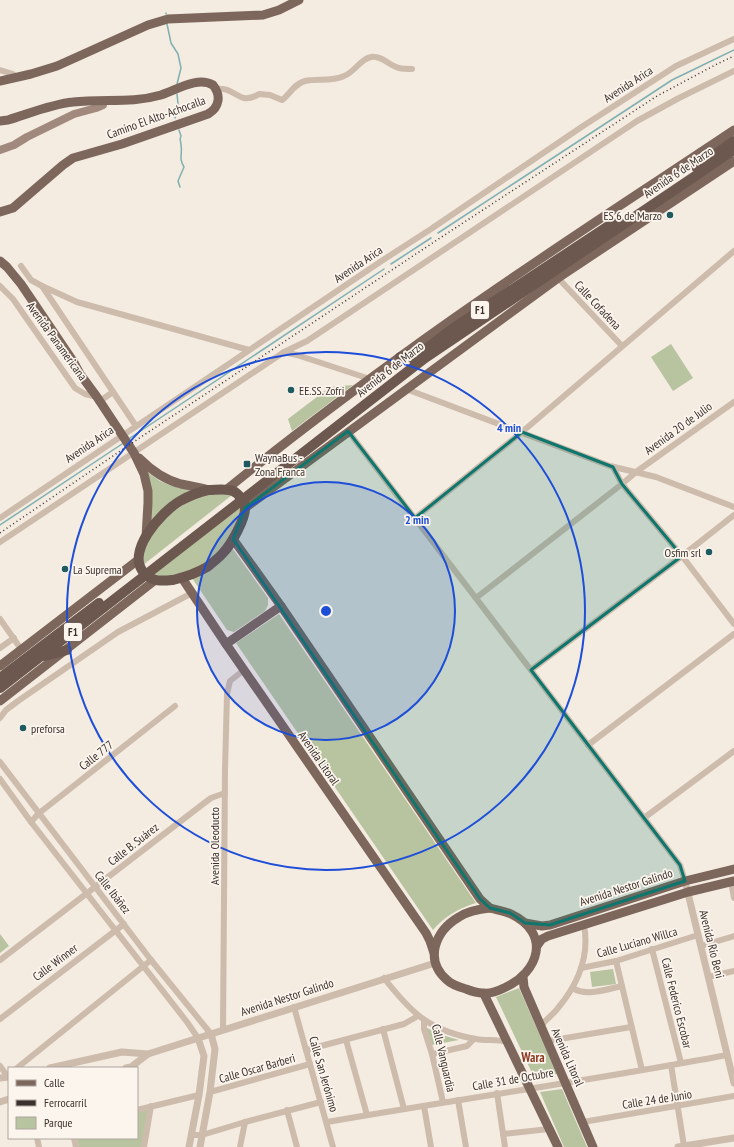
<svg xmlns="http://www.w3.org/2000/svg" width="734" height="1147" font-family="'PT Sans Narrow',sans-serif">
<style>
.green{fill:#b8c4a0}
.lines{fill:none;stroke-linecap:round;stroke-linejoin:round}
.stream{stroke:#7fb0b2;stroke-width:1.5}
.minor{stroke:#cdbbac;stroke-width:6}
.tertiary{stroke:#cdbbac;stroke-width:7}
.secondary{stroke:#a18a7d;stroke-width:8}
.primary{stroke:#7d675c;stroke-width:9}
.trunk{stroke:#6c584f;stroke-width:10}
.rail{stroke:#3b302b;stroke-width:1.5;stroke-dasharray:1 3;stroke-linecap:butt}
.marked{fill:#0f766e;fill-opacity:0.2;stroke:#0f766e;stroke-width:3;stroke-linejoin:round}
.ring{fill:none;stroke:#1d4ed8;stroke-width:2}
.poi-dot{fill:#1f5a5e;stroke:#fbf5ee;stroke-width:1.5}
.labels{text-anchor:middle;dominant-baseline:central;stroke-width:3.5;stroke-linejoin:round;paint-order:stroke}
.shield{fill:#fbf5ee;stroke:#756b66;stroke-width:1}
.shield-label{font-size:11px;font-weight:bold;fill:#3b302b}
.street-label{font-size:12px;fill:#3b302b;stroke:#fbf5ee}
.poi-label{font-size:12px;fill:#3b302b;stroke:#fbf5ee;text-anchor:start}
.neighbourhood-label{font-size:13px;font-weight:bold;fill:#8c3b22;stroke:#fbf5ee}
.centre{fill:#1d4ed8;stroke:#fbf5ee;stroke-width:2}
.ring-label{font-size:12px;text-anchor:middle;font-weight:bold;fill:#1d4ed8;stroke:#fbf5ee;stroke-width:3.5;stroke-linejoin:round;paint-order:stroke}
</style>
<rect width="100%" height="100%" fill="#f4ebe1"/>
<g class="green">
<path d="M671 344 693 378 673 391 651 357Z"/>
<path d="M353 385 292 431 288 419 330 387Z"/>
<path d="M147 472 160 481 169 485 193 491C176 499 161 507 150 523Z"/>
<path d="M209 494H224L232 495 143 565 144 550 152 534 162 520 191 499Z"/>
<path d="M241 507 233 534 216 555 202 566 170 577 151 575Z"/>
<path d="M233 549 268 598V605L265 611 234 632 227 630 192 578Z"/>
<path d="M279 614 476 903C459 908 444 917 433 930L236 643Z"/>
<path d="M0 934 9 946 0 953Z"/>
<path d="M613 969 616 984 592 987 590 972Z"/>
<path d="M519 988 557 1074 534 1077 496 997Z"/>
<path d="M425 1027 442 1035 459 1040 432 1045Z"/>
<path d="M562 1089 587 1147H564L540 1092Z"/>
<path d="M146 1109 148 1111 142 1147H79L77 1138H137V1111Z"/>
</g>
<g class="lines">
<g class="stream">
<path d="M166 13V14"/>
<path d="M167 24 171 43 178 54 181 68 177 84"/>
<path d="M175 118 178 104 177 94"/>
<path d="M179 130 181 136C179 140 181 141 181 145 183 155 178 157 184 167L178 181 180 187"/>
<path d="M438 233 672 80 734 50"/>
<path d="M391 264 431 238"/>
<path d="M130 438 384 269"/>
<path d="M0 525 122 444"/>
</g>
<g class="minor">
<path d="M0 70 13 74 16 78"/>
<path d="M216 89C236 86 239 107 259 94L270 95 282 100C290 94 294 84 305 81 317 78 331 82 344 76 355 72 360 59 371 57 381 55 390 66 399 68 403 69 408 69 412 69"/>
<path d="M21 266 31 280 42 286 136 426"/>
<path d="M558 278 622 346"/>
<path d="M0 286 13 299 75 388 85 394 97 397"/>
<path d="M42 286 77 302 249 350"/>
<path d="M284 352 297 355 370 379"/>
<path d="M406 389 610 466 656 477 734 507"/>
<path d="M100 401 113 392"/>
<path d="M348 431 680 865 685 881"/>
<path d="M613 467 622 484 682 556 734 624"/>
<path d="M0 518 383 260 431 229 583 126 676 66 734 39"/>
<path d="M415 518 522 432 734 251"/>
<path d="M0 542 284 352 307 341 637 121 679 98 734 71"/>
<path d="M476 598 622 484 636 472 734 402"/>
<path d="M0 619 21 649"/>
<path d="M0 648 14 638"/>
<path d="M531 670 682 556 734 515"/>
<path d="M0 718 6 710 18 701 118 632 192 593"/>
<path d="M588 745 734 634"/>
<path d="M0 762 151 960 211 1034"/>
<path d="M0 779 31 822 187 1022 198 1038"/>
<path d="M644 818 734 751"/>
<path d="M31 822 38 814 175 706"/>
<path d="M731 882 734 898"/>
<path d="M701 946 734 936"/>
<path d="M652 949 681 1063"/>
<path d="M0 960 203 804 211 798 225 793"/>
<path d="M616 961 642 1070"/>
<path d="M581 968 616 961 698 935"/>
<path d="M708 977 734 971"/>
<path d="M384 978C412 1014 430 1031 476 1039 487 1041 497 1039 507 1042"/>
<path d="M573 988C585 997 608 989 622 986"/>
<path d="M294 1007 333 1147"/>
<path d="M0 1019 124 924"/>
<path d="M424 1020V1029L432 1054 443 1102"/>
<path d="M541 1026C546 1019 553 1015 558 1008 578 984 590 957 584 925"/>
<path d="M383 1029 404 1109"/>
<path d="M223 1030 225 770 227 694 230 681 244 670"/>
<path d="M346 1040 367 1115"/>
<path d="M548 1041 631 1027"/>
<path d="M306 1050 404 1024 418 1016"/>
<path d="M432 1054 467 1046 474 1039"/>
<path d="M671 1065 684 1146"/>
<path d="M0 1066 8 1077"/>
<path d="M17 1068 151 960"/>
<path d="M210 1092 310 1064"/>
<path d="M497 1093 505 1147"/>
<path d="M458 1100 466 1147"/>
<path d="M424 1106 431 1147"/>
<path d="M137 1110 199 1095"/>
<path d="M287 1110 297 1147"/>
<path d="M327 1122C460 1099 594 1080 727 1055"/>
<path d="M583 1122 734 1096"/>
<path d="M503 1134 549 1129"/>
<path d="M191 1135H202L245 1122 321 1102"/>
<path d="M37 1138 39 1147"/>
<path d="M74 1138 76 1147"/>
<path d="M144 1147 151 1106"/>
<path d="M240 1147 245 1122"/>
</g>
<g class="tertiary">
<path d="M685 881 734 1083"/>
<path d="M50 1068 122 1052 148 1054"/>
<path d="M126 1068 131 1067 148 1054 435 963"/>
<path d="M0 1078 9 1077"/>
<path d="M0 1102 9 1099"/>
<path d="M189 1147 199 1095 204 1056 198 1038"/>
<path d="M200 1147 210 1092 215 1049 211 1034"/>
<path d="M678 1147 734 1138"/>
</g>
<path class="secondary" d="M0 150 14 145 27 137 74 114 96 108 103 105 104 101"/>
<g class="primary">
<path d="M0 81 31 74 57 66 148 25 168 19 263 15 279 10 299 0"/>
<path d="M0 121 8 120C28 114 52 104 73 102 103 98 130 104 161 95 177 90 197 76 213 85 221 95 220 107 208 114L122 144 73 158 63 165 13 208 0 212"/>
<path d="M0 261 7 267 21 284 73 361 80 374 97 397 134 453 144 474 148 491V503L146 537"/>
<path d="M139 458C151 470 165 480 181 484 190 486 199 487 208 490"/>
<path d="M226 490C291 437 358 387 426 338 526 266 631 199 734 130"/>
<path d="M245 508 558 278 734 161"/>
<path d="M233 539 281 606 480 899 490 908"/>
<path d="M182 578 226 644 426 933 430 941 434 953"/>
<path d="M226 644 281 606"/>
<path d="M0 666 138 560"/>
<path d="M0 701 154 581"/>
<path d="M490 908C497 910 505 911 511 914 551 933 540 972 504 988 498 991 490 994 483 993 478 993 471 991 466 989 459 987 452 985 447 980 424 960 435 931 459 917 468 911 479 909 490 908Z"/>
<path d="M525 923 542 926 550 925 685 881 734 869"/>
<path d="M537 946 542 939 548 936 688 892 734 881"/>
<path d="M523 977 524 987 593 1147"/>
<path d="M484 994 558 1147"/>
</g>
<g class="trunk">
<path d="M696 167 734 141"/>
<path d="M400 357 420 351"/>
<path d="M413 359 452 329 613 223"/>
<path d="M208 490C216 490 225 488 233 491 238 493 245 502 245 507 246 518 231 545 223 553 219 558 212 563 207 567 197 573 185 577 173 580 162 581 153 582 145 574 124 553 161 512 180 501 189 496 199 492 208 490Z"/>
<path d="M45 656 67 650"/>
<path d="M0 678 99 603"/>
<path d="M0 688 425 358 734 150"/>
</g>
<path class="rail" d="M0 533 129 445 437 240 657 96 717 64 734 56"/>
</g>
<path class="marked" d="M348 431 415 518 522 432 613 467 622 484 682 556 531 670 680 865 685 881 550 925 525 923 510 913 490 908 480 899 233 539 245 508Z"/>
<circle cx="326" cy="611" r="129" fill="#1d4ed8" fill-opacity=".12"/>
<g class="ring">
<circle cx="326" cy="611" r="129"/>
<circle cx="326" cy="611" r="259"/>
</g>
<g class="poi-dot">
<circle cx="670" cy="215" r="4"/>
<circle cx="291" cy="390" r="4"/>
<rect x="243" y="460" width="8" height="8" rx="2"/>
<circle cx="709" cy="552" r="4"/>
<circle cx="65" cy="569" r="4"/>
<circle cx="23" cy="728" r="4"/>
</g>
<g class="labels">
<g class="shield">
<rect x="471" y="301" width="18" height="18" rx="3"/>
<rect x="64" y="623" width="18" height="18" rx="3"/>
</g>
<g class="shield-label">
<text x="480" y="310">F1</text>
<text x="73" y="632">F1</text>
</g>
<g class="street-label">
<text transform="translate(628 84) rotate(-33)">Avenida Arica</text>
<text transform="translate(156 117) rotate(-20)">Camino El Alto-Achocalla</text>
<text transform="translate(678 172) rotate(-34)">Avenida 6 de Marzo</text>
<text transform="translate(358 264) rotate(-34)">Avenida Arica</text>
<text transform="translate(598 305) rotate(47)">Calle Cofadena</text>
<text transform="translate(57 341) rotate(54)">Avenida Panamericana</text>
<text transform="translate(390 369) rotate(-38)">Avenida 6 de Marzo</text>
<text transform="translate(678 428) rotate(-36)">Avenida 20 de Julio</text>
<text transform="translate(89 444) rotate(-34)">Avenida Arica</text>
<text transform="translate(96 755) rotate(-38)">Calle 777</text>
<text transform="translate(319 758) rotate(55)">Avenida Litoral</text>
<text transform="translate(133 844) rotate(-38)">Calle B. Suárez</text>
<text transform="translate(214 846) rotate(-90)">Avenida Oleoducto</text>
<text transform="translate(626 887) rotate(-18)">Avenida Nestor Galindo</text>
<text transform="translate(113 892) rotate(52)">Calle Ibáñez</text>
<text transform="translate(637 942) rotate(-16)">Calle Luciano Willca</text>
<text transform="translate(712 944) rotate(76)">Avenida Río Beni</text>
<text transform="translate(55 962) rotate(-37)">Calle Winner</text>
<text transform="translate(287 997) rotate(-18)">Avenida Nestor Galindo</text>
<text transform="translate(677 1003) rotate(76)">Calle Federico Escobar</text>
<text transform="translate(568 1057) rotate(66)">Avenida Litoral</text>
<text transform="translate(444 1058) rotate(77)">Calle Vanguardia</text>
<text transform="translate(257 1068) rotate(-16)">Calle Oscar Barberi</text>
<text transform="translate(324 1074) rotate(74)">Calle San Jerónimo</text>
<text transform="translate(513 1079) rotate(-10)">Calle 31 de Octubre</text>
<text transform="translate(657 1099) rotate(-9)">Calle 24 de Junio</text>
</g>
<g class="poi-label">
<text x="662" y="215" text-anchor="end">ES 6 de Marzo</text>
<text x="299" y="390">EE.SS. Zofri</text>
<text x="255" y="457">WaynaBus -<tspan x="255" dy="14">Zona Franca</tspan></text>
<text x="701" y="552" text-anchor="end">Osfim srl</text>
<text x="73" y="569">La Suprema</text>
<text x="31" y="728">preforsa</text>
</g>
<g class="neighbourhood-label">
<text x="533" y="1057">Wara</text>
</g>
</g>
<circle cx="326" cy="611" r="6" class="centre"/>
<g class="ring-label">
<text x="509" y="432">4 min</text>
<text x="417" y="524">2 min</text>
</g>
<rect x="8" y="1067" width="130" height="72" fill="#fbf5ee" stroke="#aea6a0"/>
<rect x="16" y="1080" width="20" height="6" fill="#7d675c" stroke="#aea6a0"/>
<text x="44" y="1087" font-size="12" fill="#3b302b">Calle</text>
<rect x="16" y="1100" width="20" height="6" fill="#3b302b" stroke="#aea6a0"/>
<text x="44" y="1107" font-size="12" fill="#3b302b">Ferrocarril</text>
<rect x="16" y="1117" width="20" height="12" fill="#b8c4a0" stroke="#aea6a0"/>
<text x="44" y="1127" font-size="12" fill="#3b302b">Parque</text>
</svg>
